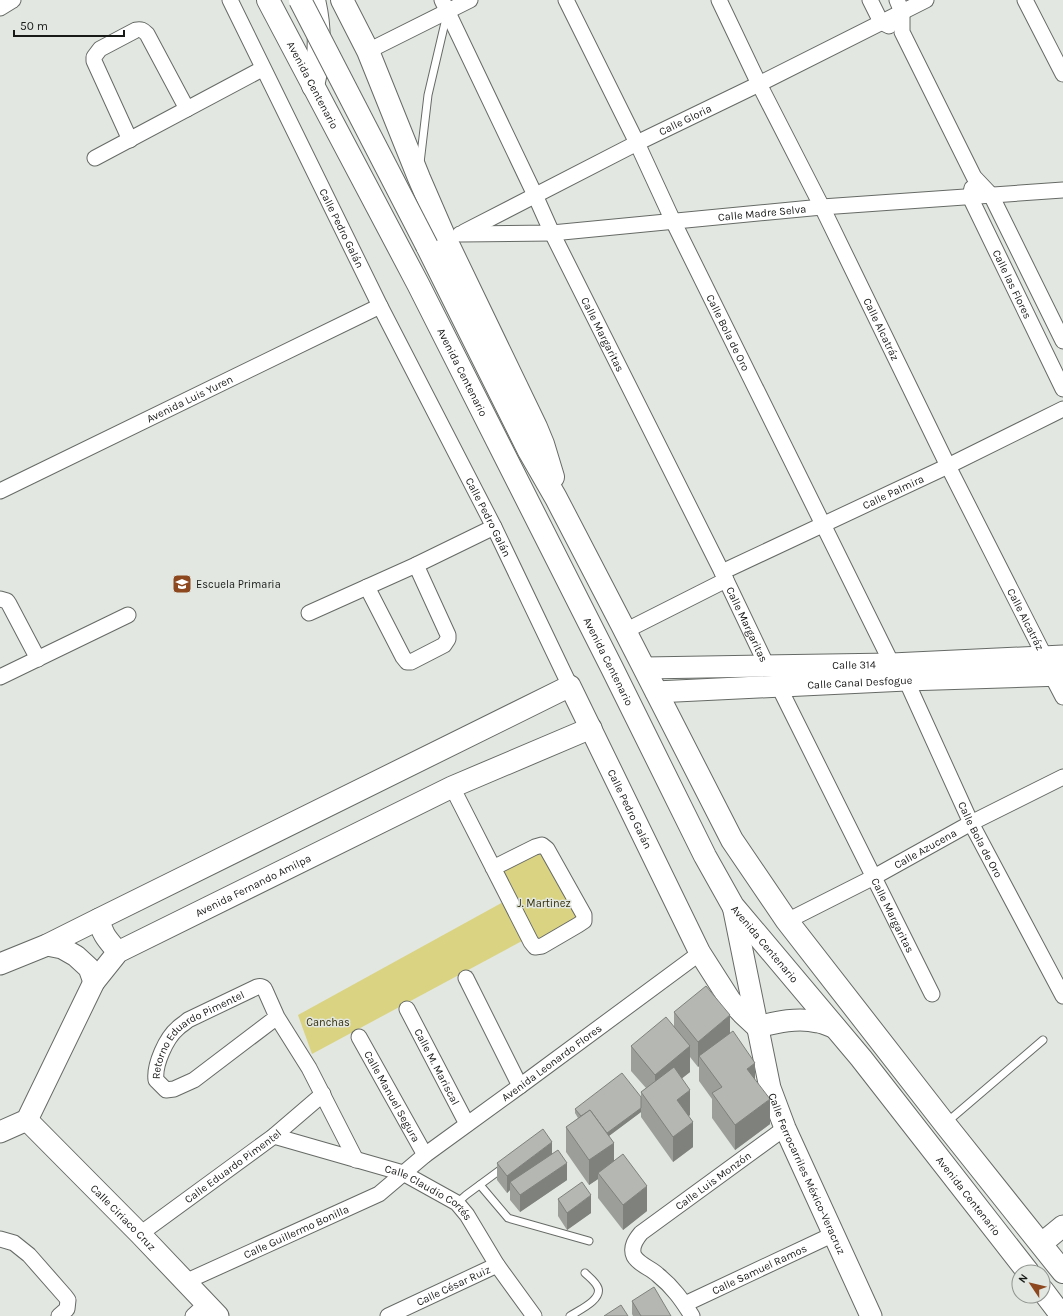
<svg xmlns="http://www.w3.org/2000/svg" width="1063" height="1316" font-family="Karla,sans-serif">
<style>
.green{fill:#dad382}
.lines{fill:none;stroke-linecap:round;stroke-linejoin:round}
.lane-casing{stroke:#666a66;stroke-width:9}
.street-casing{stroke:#666a66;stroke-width:17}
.secondary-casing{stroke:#666a66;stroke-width:23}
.primary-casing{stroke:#666a66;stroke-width:24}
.lane{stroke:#fff;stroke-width:7}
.street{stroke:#fff;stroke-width:15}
.secondary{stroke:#fff;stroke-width:21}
.primary{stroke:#fff;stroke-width:22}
.primary-bridge-casing{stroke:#666a66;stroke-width:24;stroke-linecap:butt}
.primary-bridge{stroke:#fff;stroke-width:22}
.wall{fill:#9c9e99}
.shaded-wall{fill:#7f817d}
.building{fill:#b5b8b2;stroke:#7f817d}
.labels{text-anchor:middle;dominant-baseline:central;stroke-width:3;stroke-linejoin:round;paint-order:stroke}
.street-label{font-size:11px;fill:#181a18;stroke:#e2e7e1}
.poi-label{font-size:11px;fill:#181a18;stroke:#e2e7e1;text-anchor:start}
.park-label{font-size:11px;fill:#332f09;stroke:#e2e7e1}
</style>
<rect width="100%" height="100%" fill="#e2e7e1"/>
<path class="green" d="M548 843 586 917 535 940 533 935 312 1054 298 1015 514 896 499 866Z"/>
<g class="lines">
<defs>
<g id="lane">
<path d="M420 163 428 95 447 14"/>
<path d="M947 1122 1043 1040"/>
<path d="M480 1185 508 1218 589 1241"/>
<path d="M457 1203 466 1195 504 1167"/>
<path d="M570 1316C579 1310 602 1300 598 1288 596 1282 589 1277 585 1273"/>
</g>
<g id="street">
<path id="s1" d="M230 0 380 306 494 527 570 686"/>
<path id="s2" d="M442 0 535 195 552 233 726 580 767 666"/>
<path id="s3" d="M566 0 637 143 673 221 892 664"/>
<path id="s4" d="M719 0 759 84 822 207 948 466 1045 657"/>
<path d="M870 0 881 22 889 26"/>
<path d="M897 0 902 12V32L974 177 991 195 1063 341"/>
<path d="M1025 0 1063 74"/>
<path d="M0 8 13 0"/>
<path d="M368 51 470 0"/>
<path d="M130 140 94 61V57L100 49 136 30C141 29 143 30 147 34L187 109"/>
<path d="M95 158 262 69"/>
<path id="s5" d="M972 188 970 197 1063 389"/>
<path id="s6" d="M464 232 637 143 759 84 926 0"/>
<path id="s7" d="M460 234 552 233 822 207 1063 190"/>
<path id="s8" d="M0 491 380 306"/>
<path id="s9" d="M722 572 948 466 1063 409"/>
<path d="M367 587 403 657 407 662H411L444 645 448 639V635L416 565"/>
<path d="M0 599 7 601 9 604 38 659"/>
<path d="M309 613 416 565 494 527"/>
<path d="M625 631 726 580"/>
<path d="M1052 676 1063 697"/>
<path d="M0 677 128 615"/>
<path id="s10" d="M906 680 971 823 1063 996"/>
<path id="s11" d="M779 687 932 994"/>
<path d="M452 787 531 942 535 947 542 946 578 925 584 921V915L547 849 542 845 535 847 493 868"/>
<path id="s12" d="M787 921 874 877 971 823 1063 777"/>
<path d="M466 978 520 1086"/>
<path id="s13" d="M407 1009 467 1124"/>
<path id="s14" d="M277 1017 194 1080 174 1089 166 1090 156 1080C154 1065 166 1038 178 1028 181 1025 185 1023 188 1020L257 987C261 986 264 987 265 990L277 1017 309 1068 356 1160"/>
<path id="s15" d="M359 1037 425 1155"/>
<path id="s16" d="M274 1136 403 1173 457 1203 467 1215 497 1265 534 1316"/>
<path id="s17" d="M140 1234 274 1136 323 1094"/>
<path d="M0 1239 14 1243 29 1255 65 1296 68 1300 67 1309 59 1316"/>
<path id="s18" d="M185 1282 379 1194 425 1155 520 1086 700 953"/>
<path id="s19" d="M685 1304 834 1234"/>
<path d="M193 1316 206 1304"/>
<path id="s20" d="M388 1316 497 1265"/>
<path id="s21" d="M692 1316C682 1300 673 1287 658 1275 651 1268 639 1265 634 1256 630 1247 636 1239 641 1233L785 1128"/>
</g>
<g id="secondary">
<path id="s22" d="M645 668 892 664 1063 656"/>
<path id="s23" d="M656 692 906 680 1063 675"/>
<path id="s24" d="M733 906 770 1088 785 1128 871 1316"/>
<path d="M99 919C102 935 108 940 118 952"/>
<path d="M47 945 62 948 76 956 89 968 94 982"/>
<path id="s25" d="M0 964 47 945 99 919 570 686 700 953 730 1000 742 1013 757 1027"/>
<path d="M757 1027C777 1022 798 1017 818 1022 824 1023 830 1026 836 1028"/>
<path id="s26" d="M27 1120 140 1234 218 1316"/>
<path id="s27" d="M0 1132 27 1120 94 982 118 952 452 787 591 728"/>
<path d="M1041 1244 1063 1226"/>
</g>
<g id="primary">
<path id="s28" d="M268 0 418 284 612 668 705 856 733 906 861 1058 1028 1272"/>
<path d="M342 0 368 51 419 178 445 238 536 427 543 444 553 477"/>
<path d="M313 86C320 58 321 29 314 0"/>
<path d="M427 246 529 451 556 498 622 625 732 840 787 921 945 1124 1063 1272"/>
<path d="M1043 1291 1062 1316"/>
</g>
</defs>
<use href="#lane" class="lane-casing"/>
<use href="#street" class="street-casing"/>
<use href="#secondary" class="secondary-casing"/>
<use href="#primary" class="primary-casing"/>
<use href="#lane" class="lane"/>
<use href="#street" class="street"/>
<use href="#secondary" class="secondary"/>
<use href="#primary" class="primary"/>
<defs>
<path id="primary-bridge" d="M300 0 427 246"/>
</defs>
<use href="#primary-bridge" class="primary-bridge-casing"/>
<use href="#primary-bridge" class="primary-bridge"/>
</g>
<g class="wall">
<path d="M674 1012 730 1033 755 1080 770 1124 735 1150 712 1118V1099L699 1081V1066L698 1067 690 1057V1072L682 1078 690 1115 689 1116 693 1147 673 1162 641 1117V1112L609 1136 614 1161 647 1211 623 1230 598 1198V1179L589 1185 566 1152V1127L578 1118 575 1113V1109L641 1097V1092L646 1088 631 1071V1046L674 1026Z"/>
<path d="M552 1153 567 1180 520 1212 510 1200V1190L507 1193 497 1180V1163Z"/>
<path d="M558 1199 591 1213 567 1230 558 1216Z"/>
<path d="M632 1301 671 1316H633L632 1314Z"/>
</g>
<g class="shaded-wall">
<path d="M730 1015V1040L699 1056V1066L698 1067V1042Z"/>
<path d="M690 1046V1072L655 1100V1075Z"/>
<path d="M755 1063V1088L747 1069Z"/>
<path d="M690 1090V1115L677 1125V1100Z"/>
<path d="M770 1099V1124L735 1150V1125Z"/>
<path d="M641 1108V1112L598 1144V1140Z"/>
<path d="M693 1122V1147L673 1162V1137Z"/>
<path d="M552 1142V1159L510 1182V1190L507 1193V1176Z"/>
<path d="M614 1143V1168L598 1173V1179L589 1185V1160Z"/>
<path d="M567 1163V1180L520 1212V1195Z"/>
<path d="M647 1186V1211L623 1230V1205Z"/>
<path d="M591 1195V1213L567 1230V1213Z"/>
</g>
<g class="building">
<path d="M706 986 730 1015 698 1042 674 1012Z"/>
<path d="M666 1017 690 1046 655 1075 631 1046Z"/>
<path d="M733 1031 755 1063 747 1069 770 1099 735 1125 712 1093 722 1087 699 1056Z"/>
<path d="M674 1067 690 1090 677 1100 693 1122 673 1137 641 1092Z"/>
<path d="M622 1073 641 1097V1108L607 1133 590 1110 581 1116 575 1109Z"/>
<path d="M590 1110 614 1143 589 1160 566 1127Z"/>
<path d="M543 1129 552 1142 507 1176 497 1163Z"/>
<path d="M558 1150 567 1163 520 1195 510 1182Z"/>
<path d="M623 1154 647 1186 623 1205 598 1173Z"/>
<path d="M582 1182 591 1195 567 1213 558 1199Z"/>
<path d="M654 1287 671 1316H641L632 1301Z"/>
<path d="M621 1305 628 1316H604Z"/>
</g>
<defs>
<symbol id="school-square" viewBox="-11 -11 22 22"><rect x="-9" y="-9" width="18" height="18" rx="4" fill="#8d481f" stroke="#e2e7e1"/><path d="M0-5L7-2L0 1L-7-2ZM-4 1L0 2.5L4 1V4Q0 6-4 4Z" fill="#fff"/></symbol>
</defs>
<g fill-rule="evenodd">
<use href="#school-square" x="171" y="573" width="22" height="22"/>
</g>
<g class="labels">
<g class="street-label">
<text stroke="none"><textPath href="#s28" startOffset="96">Avenida Centenario</textPath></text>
<text stroke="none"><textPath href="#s6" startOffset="248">Calle Gloria</textPath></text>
<text stroke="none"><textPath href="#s7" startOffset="303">Calle Madre Selva</textPath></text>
<text stroke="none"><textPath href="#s1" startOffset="254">Calle Pedro Galán</textPath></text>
<text stroke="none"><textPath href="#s5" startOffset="106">Calle las Flores</textPath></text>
<text stroke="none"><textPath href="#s4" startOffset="367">Calle Alcatráz</textPath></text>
<text stroke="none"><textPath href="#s3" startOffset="370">Calle Bola de Oro</textPath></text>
<text stroke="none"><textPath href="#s2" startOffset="371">Calle Margaritas</textPath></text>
<text stroke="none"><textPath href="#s28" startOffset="420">Avenida Centenario</textPath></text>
<text stroke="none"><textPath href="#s8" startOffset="211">Avenida Luis Yuren</textPath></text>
<text stroke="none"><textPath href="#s9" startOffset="189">Calle Palmira</textPath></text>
<text stroke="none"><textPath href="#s1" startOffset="578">Calle Pedro Galán</textPath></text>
<text stroke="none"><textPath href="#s4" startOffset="691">Calle Alcatráz</textPath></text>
<text stroke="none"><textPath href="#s2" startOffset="695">Calle Margaritas</textPath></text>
<text stroke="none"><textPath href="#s28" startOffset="744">Avenida Centenario</textPath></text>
<text stroke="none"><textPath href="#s22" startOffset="209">Calle 314</textPath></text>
<text stroke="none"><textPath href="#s23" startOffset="204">Calle Canal Desfogue</textPath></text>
<text stroke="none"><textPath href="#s25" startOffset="771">Calle Pedro Galán</textPath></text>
<text stroke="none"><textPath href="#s10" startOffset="176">Calle Bola de Oro</textPath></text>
<text stroke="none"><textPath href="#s12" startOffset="156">Calle Azucena</textPath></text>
<text stroke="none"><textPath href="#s27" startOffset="372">Avenida Fernando Amilpa</textPath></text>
<text stroke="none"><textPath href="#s11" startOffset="255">Calle Margaritas</textPath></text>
<text stroke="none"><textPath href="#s28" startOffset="1068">Avenida Centenario</textPath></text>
<text stroke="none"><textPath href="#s14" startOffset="215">Retorno Eduardo Pimentel</textPath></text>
<text stroke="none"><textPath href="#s18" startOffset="430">Avenida Leonardo Flores</textPath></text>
<text stroke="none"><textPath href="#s13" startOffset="65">Calle M. Mariscal</textPath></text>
<text stroke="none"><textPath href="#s15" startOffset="68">Calle Manuel Segura</textPath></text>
<text stroke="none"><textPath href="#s17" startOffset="115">Calle Eduardo Pimentel</textPath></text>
<text stroke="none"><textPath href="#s24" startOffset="279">Calle Ferrocarriles México-Veracruz</textPath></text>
<text stroke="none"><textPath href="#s21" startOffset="199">Calle Luis Monzón</textPath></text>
<text stroke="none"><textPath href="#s16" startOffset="166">Calle Claudio Cortés</textPath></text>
<text stroke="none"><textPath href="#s28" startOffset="1392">Avenida Centenario</textPath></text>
<text stroke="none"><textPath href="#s26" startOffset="137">Calle Ciriaco Cruz</textPath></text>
<text stroke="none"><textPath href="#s18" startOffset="122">Calle Guillermo Bonilla</textPath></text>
<text stroke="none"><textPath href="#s19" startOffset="82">Calle Samuel Ramos</textPath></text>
<text stroke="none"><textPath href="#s20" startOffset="72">Calle César Ruiz</textPath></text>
</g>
<g class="poi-label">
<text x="196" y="584">Escuela Primaria</text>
</g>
<g class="park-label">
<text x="544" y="903">J. Martinez</text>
<text x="328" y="1022">Canchas</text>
</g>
</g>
<g transform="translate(1031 1284) rotate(305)"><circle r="19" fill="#e2e7e1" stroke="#919591"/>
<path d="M0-3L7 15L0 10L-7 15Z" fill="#8d481f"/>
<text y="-6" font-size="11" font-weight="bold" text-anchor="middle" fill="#181a18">N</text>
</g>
<path d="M14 30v6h110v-6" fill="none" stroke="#181a18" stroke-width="2"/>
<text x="20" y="30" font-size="12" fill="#181a18" stroke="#e2e7e1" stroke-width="3" paint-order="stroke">50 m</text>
</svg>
